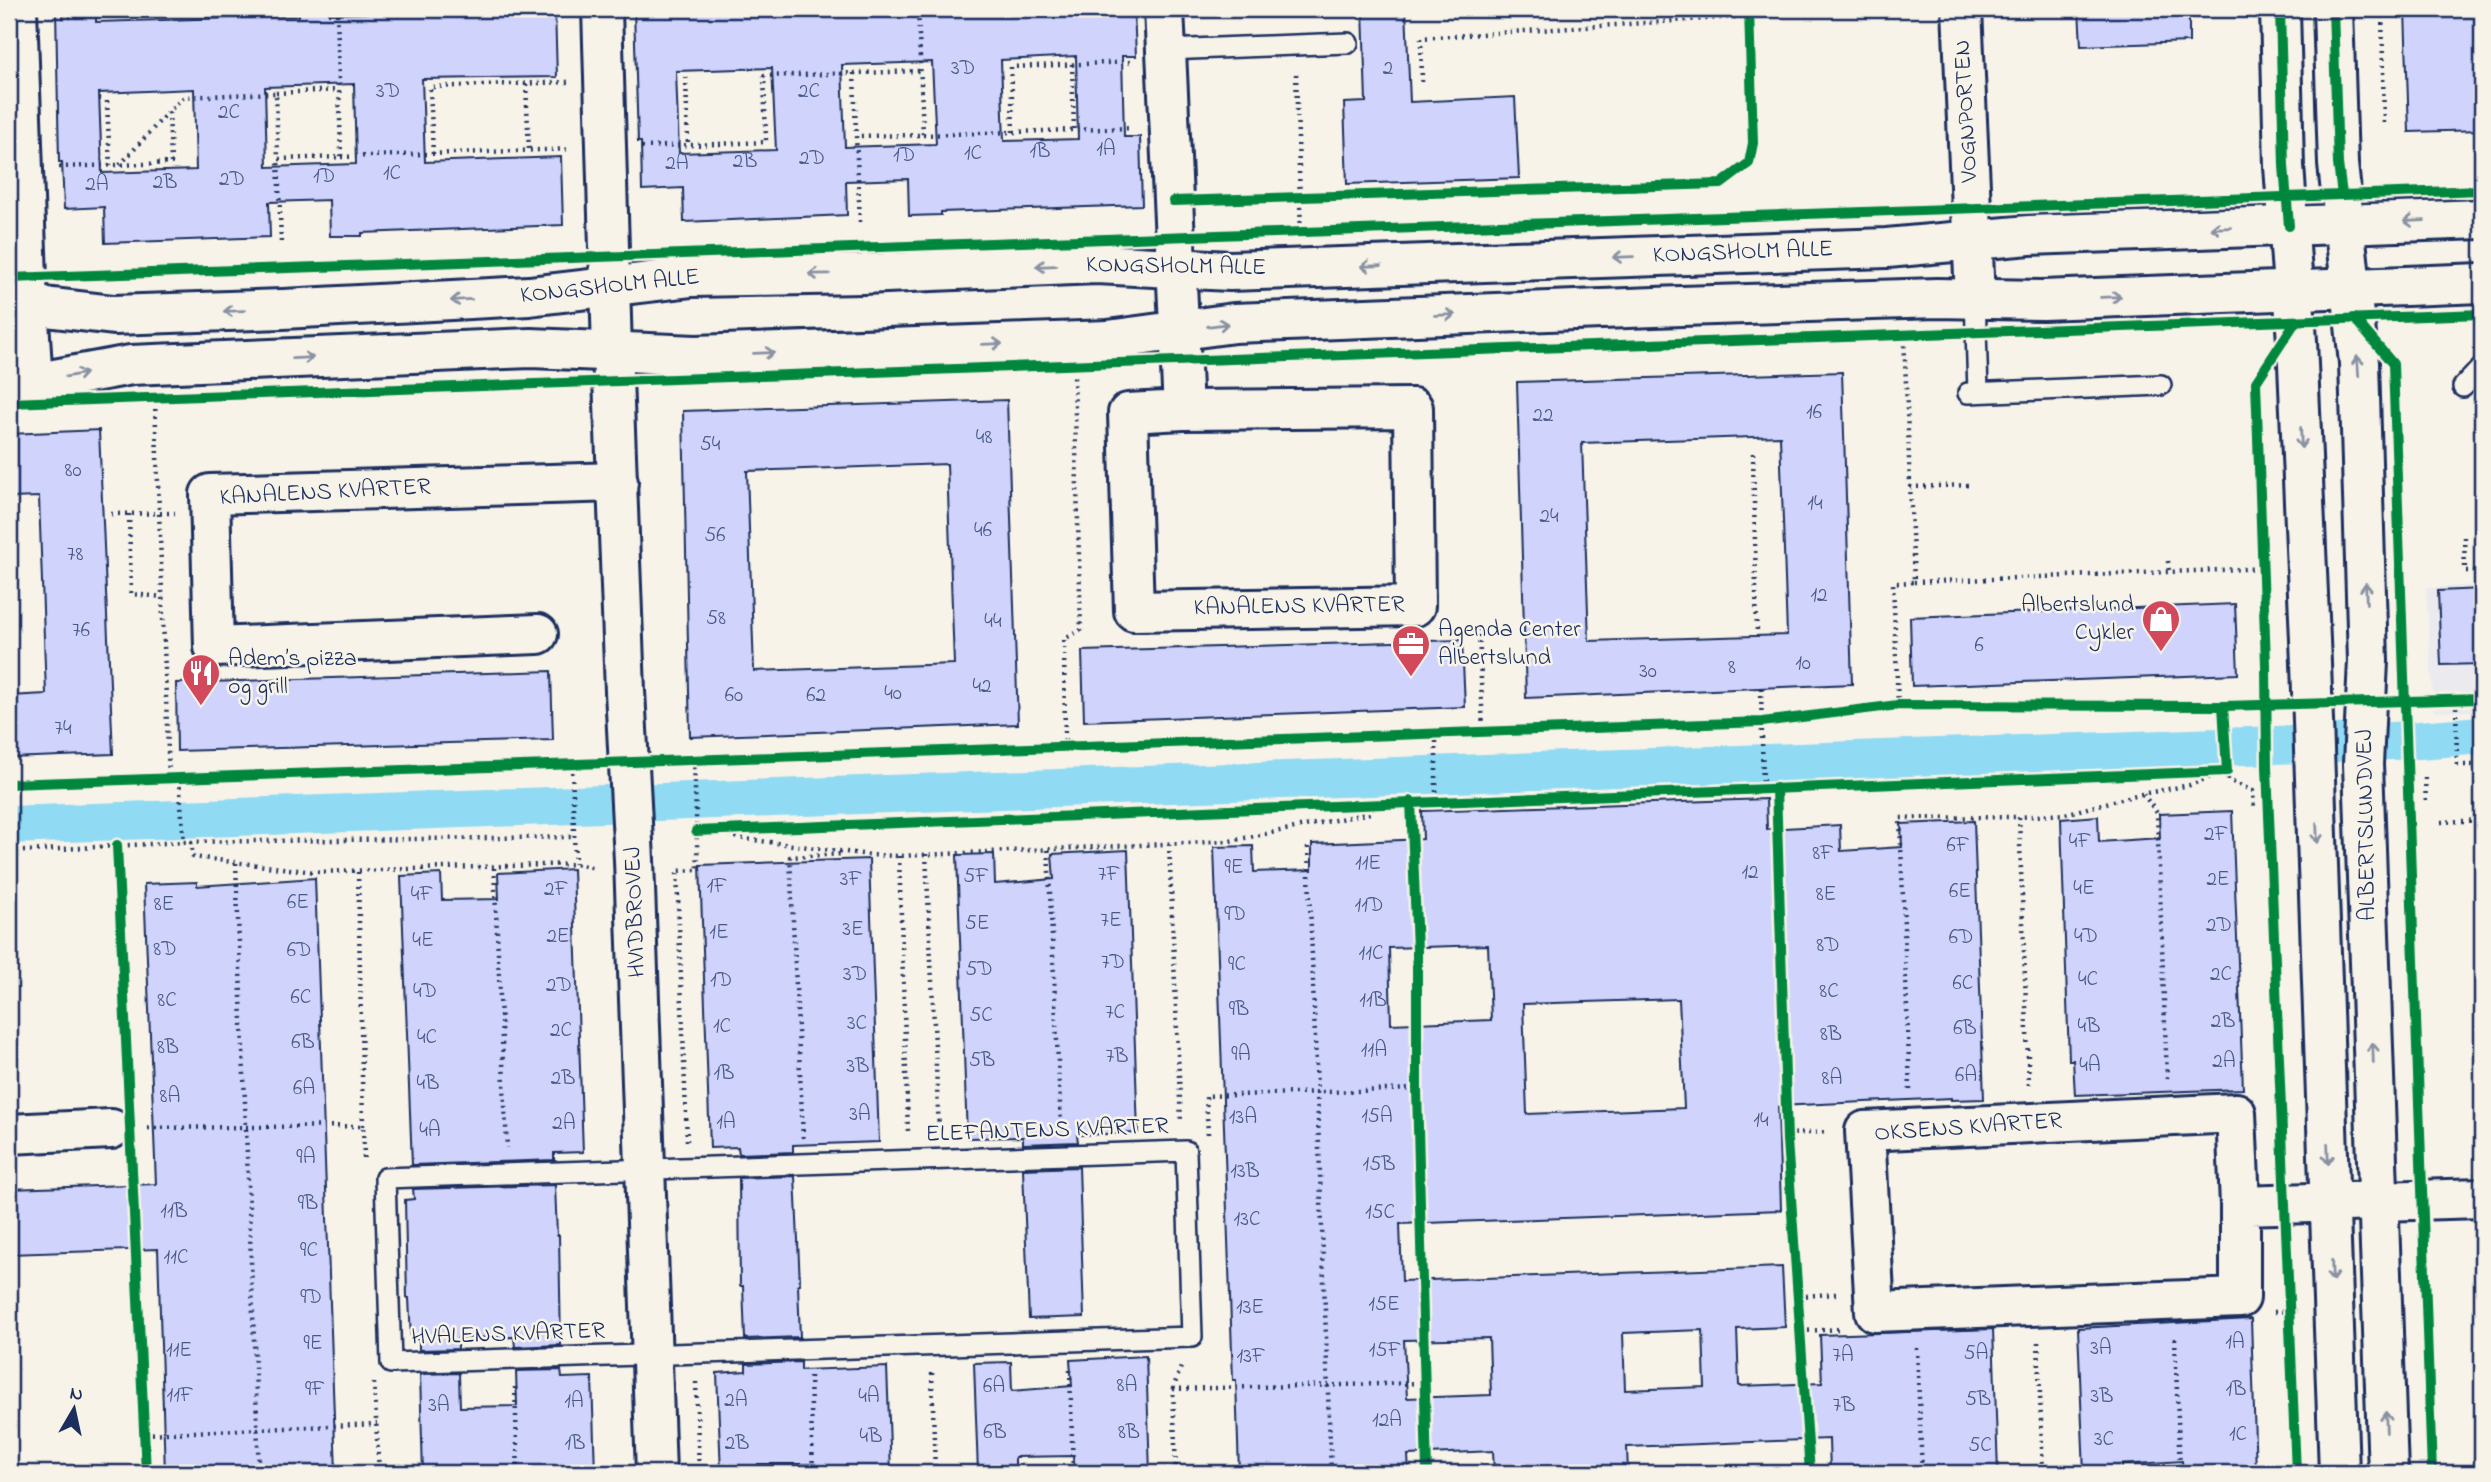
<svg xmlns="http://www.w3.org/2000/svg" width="2491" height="1482" font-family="'Indie Flower',sans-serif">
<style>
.built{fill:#ebeaee}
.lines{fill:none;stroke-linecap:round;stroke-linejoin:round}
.canal{stroke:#91daf3;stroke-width:38}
.building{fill:#d0d4fc;stroke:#1b2f5e;stroke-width:2;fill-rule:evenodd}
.service-casing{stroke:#1b2f5e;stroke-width:24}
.minor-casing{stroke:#1b2f5e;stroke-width:44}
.tertiary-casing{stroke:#1b2f5e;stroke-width:44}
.path{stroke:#1b2f5e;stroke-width:4.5;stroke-dasharray:2 5;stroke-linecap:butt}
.service{stroke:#f7f3e8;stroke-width:19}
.minor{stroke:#f7f3e8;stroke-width:38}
.tertiary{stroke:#f7f3e8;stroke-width:38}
.cycleway-casing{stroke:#f7f3e8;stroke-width:15}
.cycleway{stroke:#00873e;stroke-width:10}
.oneway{stroke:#8991a3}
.labels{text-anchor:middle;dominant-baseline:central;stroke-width:5;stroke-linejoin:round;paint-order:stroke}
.number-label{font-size:21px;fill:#485886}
.street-label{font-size:24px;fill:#1b2f5e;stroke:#f7f3e8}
.poi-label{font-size:24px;fill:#1b2f5e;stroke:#f7f3e8;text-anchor:start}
</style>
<rect width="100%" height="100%" fill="#f7f3e8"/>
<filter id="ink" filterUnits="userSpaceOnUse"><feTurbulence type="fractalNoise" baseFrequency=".0143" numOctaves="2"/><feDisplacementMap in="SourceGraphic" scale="14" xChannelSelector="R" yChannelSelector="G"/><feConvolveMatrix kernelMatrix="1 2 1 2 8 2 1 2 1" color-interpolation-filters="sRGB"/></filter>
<g filter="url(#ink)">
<path class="built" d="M2482 585V711L2434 712 2426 588Z"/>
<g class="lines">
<path class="canal" d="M9 825 2419 740 2482 735"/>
</g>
<g class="building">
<path d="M56 9H96V22L299 16 298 9H329V14L555 9 557 77 422 79 425 162 561 157 563 225 362 233V236H330L329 200 269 202 270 237 105 243 104 207 64 209 62 162H59ZM354 84 356 164 267 167 265 87ZM194 89 196 170 102 173 99 93Z"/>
<path d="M634 9H1134L1136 56H1122L1124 137H1140L1142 205 941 212V215L909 216 908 179 846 181 847 215 684 222 683 188 642 190 641 142H638ZM1076 56 1078 139 1004 141 1001 60ZM932 62 936 144 845 147 842 65ZM772 68 776 150 679 153 676 71Z"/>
<path d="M1363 9H1406L1410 102 1515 97 1519 178 1347 184 1344 103 1366 102Z"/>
<path d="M2079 9H2189V42L2081 46Z"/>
<path d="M2405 9H2482V130L2409 132Z"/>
<path d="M1842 372 1852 684 1526 698 1517 382ZM1780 436 1787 635 1589 641 1582 443Z"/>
<path d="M1007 400 1018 724 690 737 683 411ZM947 464 954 664 754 671 747 471Z"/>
<path d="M99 430 113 754 9 758V696L46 694 39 497 9 498V434Z"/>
<path d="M2482 589V664L2441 665 2438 591Z"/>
<path d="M2235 604 2238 674 1912 686 1910 617Z"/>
<path d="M1462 640 1465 707 1084 721 1082 651Z"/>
<path d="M551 671 553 740 177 751 176 683Z"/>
<path d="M1766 799 1767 829 1840 825 1841 851 1902 847 1901 824 1974 821 1984 1099 1951 1100V1098L1778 1106 1781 1210 1400 1224 1402 1281 1782 1267 1785 1327 1737 1329 1739 1386 1822 1383 1820 1335 1993 1329 1998 1473H1830L1829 1439 1627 1447 1628 1473H1494L1493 1451 1408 1455 1409 1473H1239L1236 1380H1233L1214 847 1253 846 1254 872 1312 870V844L1423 839 1422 811ZM1488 945 1491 1020 1391 1024 1389 948ZM1679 999 1684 1108 1527 1114 1523 1004ZM1703 1330 1705 1387 1625 1390 1623 1333ZM1489 1338 1491 1395 1407 1398 1404 1340Z"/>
<path d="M2232 811 2243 1089 2075 1095 2073 1060H2069L2061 819 2098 816 2099 842 2160 838 2159 814Z"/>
<path d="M1128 850 1138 1133 1077 1135 1078 1142 1023 1144V1137L967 1138 957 855 994 854 995 884 1054 879 1052 854Z"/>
<path d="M869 859 879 1142 793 1145V1152L739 1154 738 1147 710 1148 700 865Z"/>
<path d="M573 869 583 1152 554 1153V1160L412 1165 401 876 441 874 442 900 499 899 498 873Z"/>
<path d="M315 878 336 1473H165L158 1249 9 1254V1189L156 1184 144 884 197 882V886Z"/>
<path d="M1079 1167 1084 1317 1029 1319 1023 1169Z"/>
<path d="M795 1176 800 1284 798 1285 800 1337 745 1339 743 1286H740L739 1178Z"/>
<path d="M555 1185 557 1235H559L561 1345 515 1347 514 1337 458 1338V1349L419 1350V1339H411L409 1298H407L405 1200 414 1199 413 1189Z"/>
<path d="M2251 1319 2256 1473H2183L2182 1461 2122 1465V1473H2084L2078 1328Z"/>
<path d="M1146 1356 1150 1473H1074L1073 1456 1015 1457V1473H978L974 1363 1011 1362 1012 1391 1072 1386 1070 1360Z"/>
<path d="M801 1362V1370L887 1367 891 1473H816V1464H758V1473H721L717 1373 746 1371V1364Z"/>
<path d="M561 1370 562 1378 592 1377 595 1473H423L420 1374 459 1373 460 1407 517 1406 516 1371Z"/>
</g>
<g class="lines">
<defs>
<g id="service">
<path d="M1166 50 1348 43"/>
<path d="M1975 298 1978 392"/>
<path d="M2463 387 2482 367"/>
<path d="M1968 393 2161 385"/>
<path d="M1186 1151 1192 1337 391 1363 385 1178Z"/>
</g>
<g id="minor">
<path d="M17 9 28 305 33 383"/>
<path d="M602 9 612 351 625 691 634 860 656 1473"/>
<path d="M1164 9 1183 410 1128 413 1134 611 1415 606 1413 408 1183 410"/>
<path d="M1962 9 1975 298"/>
<path d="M538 634 214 647 210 494 618 482"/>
<path d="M9 1134 111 1129"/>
<path d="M2240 1205V1298L1875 1312 1865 1131 2236 1113 2240 1205 2482 1198"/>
</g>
<g id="tertiary">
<path d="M2280 9 2284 166 2297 341 2311 663 2339 1473"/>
<path d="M2333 9 2338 164 2359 363 2368 661 2363 764 2388 1473"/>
<path d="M9 305H28L114 315 283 309 529 296 692 277 863 274 1097 264 1230 271 1887 248 2029 235 2482 219"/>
<path d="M9 384 33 383 131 365 531 348 696 355 1108 340 1234 323 1681 306 1937 298 2043 300 2482 283"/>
</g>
</defs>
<use href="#service" class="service-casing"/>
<use href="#minor" class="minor-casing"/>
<use href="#tertiary" class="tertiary-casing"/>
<g class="path">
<path d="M2382 9 2384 128"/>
<path d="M55 17 252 9"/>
<path d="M1072 64 1074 130"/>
<path d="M854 73 856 136"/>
<path d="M1296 74 1301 233"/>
<path d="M686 77 688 145"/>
<path d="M1422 82 1421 38 1749 16"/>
<path d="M526 84 529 151"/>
<path d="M276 93 339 90"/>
<path d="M107 101 110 166"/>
<path d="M1013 132 1011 67 1131 62"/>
<path d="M923 135 1132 128"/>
<path d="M642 147 766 142 764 76 920 71"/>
<path d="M433 154 430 87 568 82"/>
<path d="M341 157 571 149"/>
<path d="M120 165 168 112"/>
<path d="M59 167 171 163 169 111 184 97 276 93 278 159"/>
<path d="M1212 200 1721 184 1749 163 1753 143 1749 9"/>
<path d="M860 222 856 136 923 135 918 9"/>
<path d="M281 242 278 159 341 157 337 9"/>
<path d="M155 402 169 779"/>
<path d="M1753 453 1757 635"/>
<path d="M1910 487 1971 485"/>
<path d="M111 514 175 513"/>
<path d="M129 514 131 594 163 597"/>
<path d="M2464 537 2465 571H2482"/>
<path d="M2168 561 2169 572"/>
<path d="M1914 582 2270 568"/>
<path d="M1443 629H1479L1483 732"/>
<path d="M1761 688 1763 789"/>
<path d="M2456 700 2457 766"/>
<path d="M2411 701 2482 699"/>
<path d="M1898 705 1893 583 1914 582 1904 335"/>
<path d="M1436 734V800"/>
<path d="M1065 747 1064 639 1081 630 1074 377"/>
<path d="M572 765 575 864"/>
<path d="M2457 765H2482"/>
<path d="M2227 771 2228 780 2253 791 2254 810"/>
<path d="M2425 778 2426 805"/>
<path d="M179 779 184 842"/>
<path d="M2143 794 2157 813 2167 1079"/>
<path d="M2441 822 2482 820"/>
<path d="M696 831 2227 771"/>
<path d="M722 832 738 838 870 855 899 856 1230 841 1370 813 1374 804"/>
<path d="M191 842 193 857 314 872 575 864 596 868"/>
<path d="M1169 844 1181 1123"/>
<path d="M1308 847 1331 1473"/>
<path d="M1048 850 1061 1126"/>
<path d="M9 852 184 842 573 837"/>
<path d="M926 854 939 1131"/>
<path d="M899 856 908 1132"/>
<path d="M236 863 259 1473"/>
<path d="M494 868 507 1148"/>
<path d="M358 872 363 1126"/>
<path d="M2029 1085 2019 817 2065 814 2136 795 2190 785 2223 772"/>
<path d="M1910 1090 1900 818 2019 817"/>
<path d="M148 1128 363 1126 364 1158"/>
<path d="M1208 1134 1206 1096 1417 1089"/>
<path d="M1787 1134 1828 1132"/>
<path d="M803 1138 790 857 843 854"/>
<path d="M687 1141 677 871 698 870 694 760"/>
<path d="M1799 1296 1836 1294"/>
<path d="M2274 1312 2297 1311"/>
<path d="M1801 1331 1842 1329"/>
<path d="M2175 1338 2180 1473"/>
<path d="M2038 1342 2043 1473"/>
<path d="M1917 1348 1922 1473"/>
<path d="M1070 1370 1073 1473"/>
<path d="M932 1373 935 1473"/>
<path d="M810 1376 813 1473"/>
<path d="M696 1382 699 1473"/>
<path d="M374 1383 379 1473"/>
<path d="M515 1387 518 1473"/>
<path d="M1173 1389 1425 1383"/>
<path d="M145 1434 377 1424"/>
<path d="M1176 1473 1173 1389 1182 1364"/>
</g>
<use href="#service" class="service"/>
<use href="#minor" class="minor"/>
<use href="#tertiary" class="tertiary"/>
<defs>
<g id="cycleway">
<path d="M2280 9 2284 166 2289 226"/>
<path d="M2333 9 2338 164 2342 195"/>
<path d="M1173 201 1721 184 1749 163 1753 143 1749 9"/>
<path d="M9 278 2482 190"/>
<path d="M2354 318 2393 364 2432 1473"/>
<path d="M9 403 2482 314"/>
<path d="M9 784 1762 722 1898 705 2223 706 2482 699"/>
<path d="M1776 788 1787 1140 1810 1473"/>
<path d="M1411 801 1417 950V1089L1427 1473"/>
<path d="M696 831 2227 771 2223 706"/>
<path d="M117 845 146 1473"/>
<path d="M2296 1473 2267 767 2266 664 2256 382 2296 321"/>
</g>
</defs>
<use href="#cycleway" class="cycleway-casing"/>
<use href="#cycleway" class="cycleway"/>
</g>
<defs><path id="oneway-shaft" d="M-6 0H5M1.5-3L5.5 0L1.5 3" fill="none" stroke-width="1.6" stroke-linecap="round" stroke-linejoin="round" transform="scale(1.75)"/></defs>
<g class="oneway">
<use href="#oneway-shaft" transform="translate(2414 221) rotate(178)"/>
<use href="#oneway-shaft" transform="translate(2221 228) rotate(178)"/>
<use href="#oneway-shaft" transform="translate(1623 257) rotate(178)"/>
<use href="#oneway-shaft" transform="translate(1046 266) rotate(178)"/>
<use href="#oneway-shaft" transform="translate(1371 266) rotate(178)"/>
<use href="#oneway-shaft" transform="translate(819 274) rotate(179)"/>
<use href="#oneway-shaft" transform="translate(2111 297) rotate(-2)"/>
<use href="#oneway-shaft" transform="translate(461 300) rotate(177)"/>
<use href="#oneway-shaft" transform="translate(234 311) rotate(178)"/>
<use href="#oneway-shaft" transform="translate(1445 315) rotate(-2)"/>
<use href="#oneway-shaft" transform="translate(1218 325) rotate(-8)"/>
<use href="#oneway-shaft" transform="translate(992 344) rotate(-2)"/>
<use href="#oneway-shaft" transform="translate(764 353) rotate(-2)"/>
<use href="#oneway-shaft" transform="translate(303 358) rotate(-3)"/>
<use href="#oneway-shaft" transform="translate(2358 366) rotate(-94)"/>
<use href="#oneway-shaft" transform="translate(76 375) rotate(-10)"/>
<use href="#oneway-shaft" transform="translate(2301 438) rotate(88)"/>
<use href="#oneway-shaft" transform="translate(2366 593) rotate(-92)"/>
<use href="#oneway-shaft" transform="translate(2317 833) rotate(88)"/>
<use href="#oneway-shaft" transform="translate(2373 1053) rotate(-92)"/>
<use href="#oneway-shaft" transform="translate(2328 1154) rotate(88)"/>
<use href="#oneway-shaft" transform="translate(2332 1271) rotate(88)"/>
<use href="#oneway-shaft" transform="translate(2386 1422) rotate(-92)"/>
</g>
</g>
<defs>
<symbol id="shop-pin" viewBox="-11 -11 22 30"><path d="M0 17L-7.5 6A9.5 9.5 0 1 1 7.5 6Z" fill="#d1495b" stroke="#f7f3e8"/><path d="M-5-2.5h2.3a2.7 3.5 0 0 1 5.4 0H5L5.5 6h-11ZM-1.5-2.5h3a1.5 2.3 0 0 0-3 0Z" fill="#fff"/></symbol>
<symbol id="office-pin" viewBox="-11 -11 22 30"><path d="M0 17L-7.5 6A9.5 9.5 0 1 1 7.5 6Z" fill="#d1495b" stroke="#f7f3e8"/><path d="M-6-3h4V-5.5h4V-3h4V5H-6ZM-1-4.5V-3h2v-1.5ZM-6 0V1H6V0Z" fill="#fff"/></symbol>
<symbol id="restaurant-pin" viewBox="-11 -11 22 30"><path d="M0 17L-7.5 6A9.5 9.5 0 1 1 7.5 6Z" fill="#d1495b" stroke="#f7f3e8"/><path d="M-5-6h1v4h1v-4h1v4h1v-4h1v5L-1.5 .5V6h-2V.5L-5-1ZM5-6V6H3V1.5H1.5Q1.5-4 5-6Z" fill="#fff"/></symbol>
</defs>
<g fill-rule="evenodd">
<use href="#shop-pin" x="2139" y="597" width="44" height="60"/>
<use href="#office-pin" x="1389" y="622" width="44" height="60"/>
<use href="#restaurant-pin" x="179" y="651" width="44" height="60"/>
</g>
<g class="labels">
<g class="number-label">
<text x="963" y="69">3D</text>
<text x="1388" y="69">2</text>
<text x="388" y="92">3D</text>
<text x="809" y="92">2C</text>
<text x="229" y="113">2C</text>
<text x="1106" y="150">1A</text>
<text x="1040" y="152">1B</text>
<text x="973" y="154">1C</text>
<text x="904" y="156">1D</text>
<text x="812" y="159">2D</text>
<text x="745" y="162">2B</text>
<text x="677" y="164">2A</text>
<text x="392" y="174">1C</text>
<text x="324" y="177">1D</text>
<text x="232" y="180">2D</text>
<text x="165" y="183">2B</text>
<text x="97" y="185">2A</text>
<text x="1814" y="413">16</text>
<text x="1543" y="416">22</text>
<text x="984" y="438">48</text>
<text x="710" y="445">54</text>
<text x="73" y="471">80</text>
<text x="1815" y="504">14</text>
<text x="1549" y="517">24</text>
<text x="983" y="531">46</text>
<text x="715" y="536">56</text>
<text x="75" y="555">78</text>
<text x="1819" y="596">12</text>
<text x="716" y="619">58</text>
<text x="993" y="622">44</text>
<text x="81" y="631">76</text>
<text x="1979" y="646">6</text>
<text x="1803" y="664">10</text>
<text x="1732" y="668">8</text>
<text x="1648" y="672">30</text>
<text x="982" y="687">42</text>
<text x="893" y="694">40</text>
<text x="734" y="696">60</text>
<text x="816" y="696">62</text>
<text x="63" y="729">74</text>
<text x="2216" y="835">2F</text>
<text x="2080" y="842">4F</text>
<text x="1958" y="846">6F</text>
<text x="1823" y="854">8F</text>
<text x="1368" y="864">11E</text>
<text x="1234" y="868">9E</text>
<text x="1750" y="873">12</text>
<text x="1109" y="875">7F</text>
<text x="976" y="877">5F</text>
<text x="851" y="880">3F</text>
<text x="2218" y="880">2E</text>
<text x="717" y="887">1F</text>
<text x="2084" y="889">4E</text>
<text x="556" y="890">2F</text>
<text x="1960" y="892">6E</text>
<text x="422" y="895">4F</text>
<text x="1826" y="895">8E</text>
<text x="298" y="903">6E</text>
<text x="164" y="905">8E</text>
<text x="1369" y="906">11D</text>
<text x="1235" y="915">9D</text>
<text x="1111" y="921">7E</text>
<text x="977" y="924">5E</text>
<text x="2219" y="926">2D</text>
<text x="853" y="930">3E</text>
<text x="719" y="933">1E</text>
<text x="558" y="937">2E</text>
<text x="2086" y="937">4D</text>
<text x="1961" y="938">6D</text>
<text x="423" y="941">4E</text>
<text x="1828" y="946">8D</text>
<text x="165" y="950">8D</text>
<text x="299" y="951">6D</text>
<text x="1371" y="954">11C</text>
<text x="1113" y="963">7D</text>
<text x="1237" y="965">9C</text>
<text x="979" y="970">5D</text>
<text x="855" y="975">3D</text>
<text x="2221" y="975">2C</text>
<text x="2088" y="980">4C</text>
<text x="721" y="981">1D</text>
<text x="1963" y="984">6C</text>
<text x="559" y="986">2D</text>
<text x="425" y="992">4D</text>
<text x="1829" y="992">8C</text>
<text x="301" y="998">6C</text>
<text x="167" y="1001">8C</text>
<text x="1373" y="1001">11B</text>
<text x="1239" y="1010">9B</text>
<text x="1115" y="1013">7C</text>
<text x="981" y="1016">5C</text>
<text x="2223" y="1022">2B</text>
<text x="857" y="1024">3C</text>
<text x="722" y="1027">1C</text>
<text x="2089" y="1027">4B</text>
<text x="1965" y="1029">6B</text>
<text x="561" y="1031">2C</text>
<text x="1831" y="1035">8B</text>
<text x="427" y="1038">4C</text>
<text x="303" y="1043">6B</text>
<text x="168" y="1048">8B</text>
<text x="1374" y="1051">11A</text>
<text x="1241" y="1055">9A</text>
<text x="1117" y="1057">7B</text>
<text x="982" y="1061">5B</text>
<text x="2224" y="1062">2A</text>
<text x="2090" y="1066">4A</text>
<text x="858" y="1067">3B</text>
<text x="724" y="1074">1B</text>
<text x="1966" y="1076">6A</text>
<text x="563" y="1079">2B</text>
<text x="1832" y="1079">8A</text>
<text x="428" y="1084">4B</text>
<text x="304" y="1089">6A</text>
<text x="170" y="1097">8A</text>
<text x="860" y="1115">3A</text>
<text x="1377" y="1117">15A</text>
<text x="1243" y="1118">13A</text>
<text x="1761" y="1121">14</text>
<text x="726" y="1123">1A</text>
<text x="564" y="1124">2A</text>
<text x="430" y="1131">4A</text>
<text x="306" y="1158">9A</text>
<text x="1379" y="1165">15B</text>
<text x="1245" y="1172">13B</text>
<text x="308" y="1204">9B</text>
<text x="174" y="1212">11B</text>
<text x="1380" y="1213">15C</text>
<text x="1247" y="1220">13C</text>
<text x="309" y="1251">9C</text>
<text x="176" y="1258">11C</text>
<text x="311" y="1298">9D</text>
<text x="1384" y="1305">15E</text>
<text x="1250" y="1308">13E</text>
<text x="2235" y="1343">1A</text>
<text x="313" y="1344">9E</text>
<text x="2101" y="1349">3A</text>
<text x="179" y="1351">11E</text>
<text x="1385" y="1351">15F</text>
<text x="1976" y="1354">5A</text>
<text x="1843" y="1356">7A</text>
<text x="1251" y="1357">13F</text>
<text x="1127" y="1386">8A</text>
<text x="994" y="1387">6A</text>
<text x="315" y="1390">9F</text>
<text x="2236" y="1390">1B</text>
<text x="180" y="1396">11F</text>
<text x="869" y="1397">4A</text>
<text x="2102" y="1397">3B</text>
<text x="1978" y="1400">5B</text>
<text x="736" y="1401">2A</text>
<text x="574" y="1402">1A</text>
<text x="439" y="1406">3A</text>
<text x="1844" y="1406">7B</text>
<text x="1387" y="1421">12A</text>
<text x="995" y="1433">6B</text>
<text x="1129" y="1433">8B</text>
<text x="2238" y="1435">1C</text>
<text x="871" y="1437">4B</text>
<text x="2104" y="1440">3C</text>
<text x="575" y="1444">1B</text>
<text x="737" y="1444">2B</text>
<text x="1980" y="1446">5C</text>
</g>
<g class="street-label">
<text transform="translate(1967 111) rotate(-93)">VOGNPORTEN</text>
<text transform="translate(1743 253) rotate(-2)">KONGSHOLM ALLE</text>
<text transform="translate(1176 267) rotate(1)">KONGSHOLM ALLE</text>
<text transform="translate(610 287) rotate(-6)">KONGSHOLM ALLE</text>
<text transform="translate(325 493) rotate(-3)">KANALENS KVARTER</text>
<text transform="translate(1299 607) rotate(-1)">KANALENS KVARTER</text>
<text transform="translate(2367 825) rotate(-91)">ALBERTSLUNDVEJ</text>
<text transform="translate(636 912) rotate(-92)">HVIDBROVEJ</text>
<text transform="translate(1968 1128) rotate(-4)">OKSENS KVARTER</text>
<text transform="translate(1047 1131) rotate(-2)">ELEFANTENS KVARTER</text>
<text transform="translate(508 1335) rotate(-2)">HVALENS KVARTER</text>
</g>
<g class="poi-label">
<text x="2134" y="605" text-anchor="end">Albertslund<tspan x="2134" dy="28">Cykler</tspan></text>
<text x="1438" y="630">Agenda Center<tspan x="1438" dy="28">Albertslund</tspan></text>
<text x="228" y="659">Adem’s pizza<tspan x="228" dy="28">og grill</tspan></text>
</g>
</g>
<rect width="2491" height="1482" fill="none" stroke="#f7f3e8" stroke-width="35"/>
<rect x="18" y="18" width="2456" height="1447" fill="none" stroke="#1b2f5e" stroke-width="2.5" filter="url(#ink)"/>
<g transform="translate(74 1409) rotate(9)" stroke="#f7f3e8" stroke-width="5" paint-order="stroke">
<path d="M0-5L12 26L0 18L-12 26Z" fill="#1b2f5e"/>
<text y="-10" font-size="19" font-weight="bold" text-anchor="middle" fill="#1b2f5e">N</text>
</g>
</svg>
